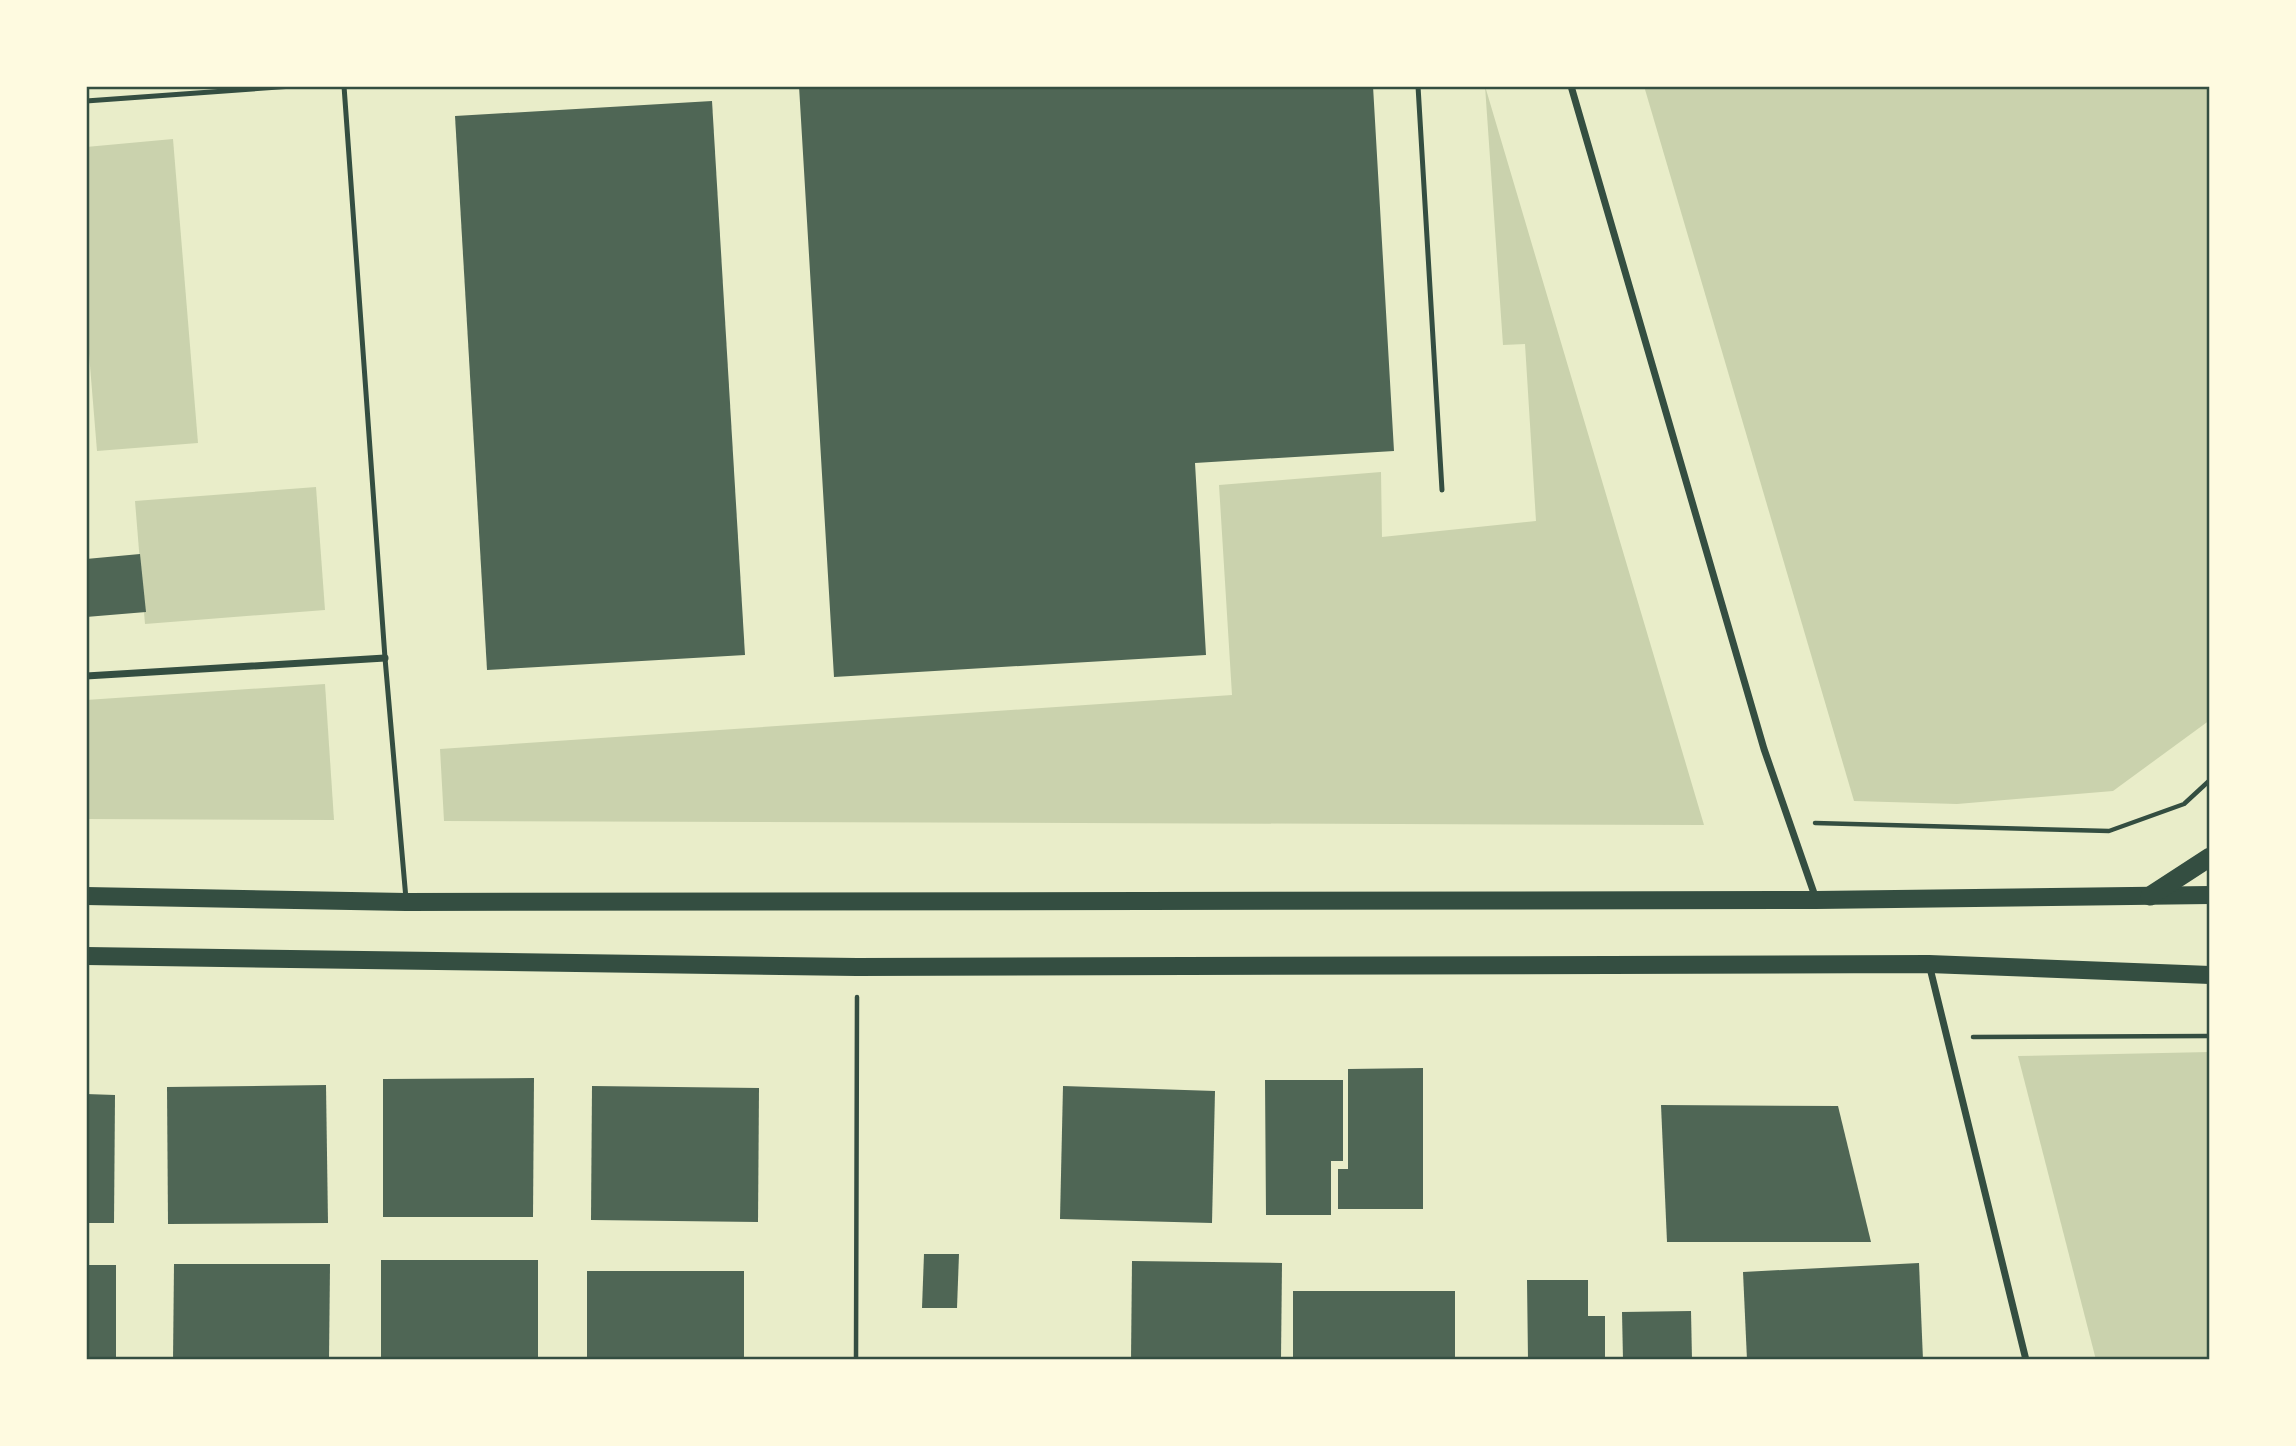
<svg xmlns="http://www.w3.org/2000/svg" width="2296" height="1446" font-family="'Source Serif 4',serif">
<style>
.green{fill:#cad2ad}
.building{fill:#4f6655}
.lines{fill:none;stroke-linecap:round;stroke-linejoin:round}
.path{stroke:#344e41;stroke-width:4.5}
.service{stroke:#344e41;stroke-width:5}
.minor{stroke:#344e41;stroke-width:7}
.primary{stroke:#344e41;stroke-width:18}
.trunk{stroke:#344e41;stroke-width:19}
.neatline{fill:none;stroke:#344e41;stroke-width:2.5}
</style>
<rect width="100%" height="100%" fill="#e9edc9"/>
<g class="green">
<path d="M1485 86 1704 825 444 821 440 749 1232 695 1219 485 1381 472 1382 537 1536 521 1525 344 1503 345Z"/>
<path d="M1644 86H2210V720L2113 791 1957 804 1854 801Z"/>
<path d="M173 139 198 443 97 451 86 317V147Z"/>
<path d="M316 487 325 610 145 624 135 501Z"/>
<path d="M325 684 334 820 86 819V700Z"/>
<path d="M2210 1052V1360H2096L2018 1056Z"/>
</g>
<g class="building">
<path d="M799 86H1373L1394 451 1195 463 1206 655 834 677Z"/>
<path d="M712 101 745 655 487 670 455 116Z"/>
<path d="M140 554 146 612 86 617V559Z"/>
<path d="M1423 1068V1209H1338V1169H1348V1069Z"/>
<path d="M534 1078 533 1217H383V1079Z"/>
<path d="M1265 1080H1343V1161H1331V1215H1266Z"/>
<path d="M326 1085 328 1223 168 1224 167 1087Z"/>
<path d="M592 1086 759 1088 758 1222 591 1220Z"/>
<path d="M1063 1086 1215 1091 1212 1223 1060 1219Z"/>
<path d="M86 1094 115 1095 114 1223H86Z"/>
<path d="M1661 1105 1838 1106 1871 1242H1667Z"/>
<path d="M924 1254H959L957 1308H922Z"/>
<rect x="381" y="1260" width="157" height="100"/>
<path d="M1132 1261 1282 1263 1281 1360H1131Z"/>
<path d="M1919 1263 1923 1360H1747L1743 1272Z"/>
<path d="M174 1264H330L329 1360H173Z"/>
<rect x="86" y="1265" width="30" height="95"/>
<rect x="587" y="1271" width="157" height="89"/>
<path d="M1527 1280H1588V1316H1605V1360H1528Z"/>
<rect x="1293" y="1291" width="162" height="69"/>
<path d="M1691 1311 1692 1360H1623L1622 1312Z"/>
</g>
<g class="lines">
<g class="path">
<path d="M1815 823 2109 831 2184 804 2210 780"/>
<path d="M1973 1037 2210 1036"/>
<path d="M856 1360 857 997"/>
</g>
<g class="service">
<path d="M344 86 385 658 406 899"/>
<path d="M1418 86 1442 490"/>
<path d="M86 101 293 86"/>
</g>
<g class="minor">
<path d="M1571 86 1764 749 1816 899"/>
<path d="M86 676 385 658"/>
<path d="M1929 964 2026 1360"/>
</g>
<g class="primary">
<path d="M86 896 406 902 1816 900 2210 895"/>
<path d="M86 956 857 967 1929 964 2210 975"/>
</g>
<path class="trunk" d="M2150 896 2210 857"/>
</g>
<rect width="2296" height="1446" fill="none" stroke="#fefae0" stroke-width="175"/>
<rect x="88" y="88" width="2120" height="1270" class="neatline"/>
</svg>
